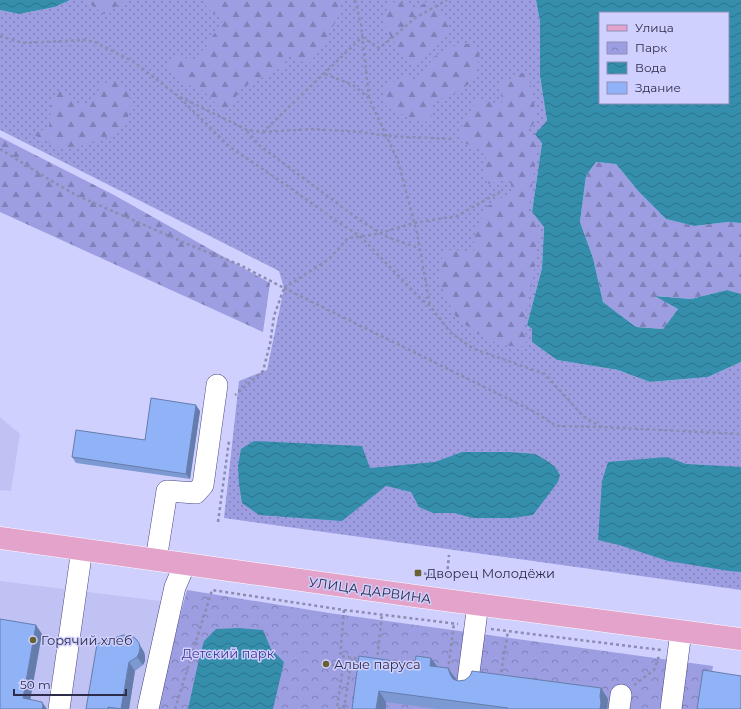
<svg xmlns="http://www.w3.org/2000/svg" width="741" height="709" font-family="Montserrat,sans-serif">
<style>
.built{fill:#c1c2f4}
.grass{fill:url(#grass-dots)}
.forest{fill:url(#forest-firs)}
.park{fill:url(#park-crowns)}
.water{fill:url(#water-waves);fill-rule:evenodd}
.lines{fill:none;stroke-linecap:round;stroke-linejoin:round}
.minor-casing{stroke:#494686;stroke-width:22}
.major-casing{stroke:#fff;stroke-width:23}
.path{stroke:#8c8cb3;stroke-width:2.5;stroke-dasharray:3 3;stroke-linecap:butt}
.minor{stroke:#fff;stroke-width:21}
.major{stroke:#e3a3cb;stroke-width:22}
.path-bridge{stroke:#8c8cb3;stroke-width:2.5;stroke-dasharray:3 3;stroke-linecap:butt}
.wall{fill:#7c99d4}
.shaded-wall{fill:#657dac}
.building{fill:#90b2f6;stroke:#657dac}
.poi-dot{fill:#67622f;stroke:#cfd0fe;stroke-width:1.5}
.labels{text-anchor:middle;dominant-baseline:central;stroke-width:3;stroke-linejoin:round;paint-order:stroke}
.poi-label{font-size:13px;fill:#2d2c4a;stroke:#cfd0fe;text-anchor:start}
.street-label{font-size:13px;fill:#2d2c4a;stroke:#cfd0fe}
.park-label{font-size:13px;fill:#453997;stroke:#cfd0fe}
</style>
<defs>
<pattern id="grass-dots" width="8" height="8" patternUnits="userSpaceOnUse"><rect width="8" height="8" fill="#9d9ee1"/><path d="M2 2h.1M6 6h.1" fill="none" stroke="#8081b8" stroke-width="1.8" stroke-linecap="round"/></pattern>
<pattern id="forest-firs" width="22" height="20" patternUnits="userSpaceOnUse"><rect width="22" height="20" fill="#9d9ee1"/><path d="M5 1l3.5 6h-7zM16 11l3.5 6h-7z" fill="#8081b8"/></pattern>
<pattern id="park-crowns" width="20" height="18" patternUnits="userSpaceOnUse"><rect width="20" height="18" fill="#9d9ee1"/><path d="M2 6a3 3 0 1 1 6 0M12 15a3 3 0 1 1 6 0" fill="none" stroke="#8081b8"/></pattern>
<pattern id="water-waves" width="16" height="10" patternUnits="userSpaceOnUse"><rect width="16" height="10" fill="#358eab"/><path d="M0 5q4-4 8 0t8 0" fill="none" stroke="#2d748d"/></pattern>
</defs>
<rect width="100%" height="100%" fill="#cfd0fe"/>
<g class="built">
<path d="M0 417 20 434 11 491 0 490Z"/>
<path d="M0 581 184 604 155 709H0Z"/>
</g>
<path class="grass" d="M70 0H536L540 22V76L547 121 542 143 532 212 544 226 542 268 527 325 532 329V342L557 360 618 370 650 382 708 377 741 362V590L224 518 239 381 267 370 284 288 279 271 0 130V10L19 14 55 7Z"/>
<g class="forest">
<path d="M88 0H126L104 14 87 2Z"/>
<path d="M204 0H340L338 17 323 45 309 64 288 56 283 67 243 87 224 113 204 91 179 81 167 64 177 55 193 61 206 46 224 19 206 8Z"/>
<path d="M397 1 416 9 426 2 446 16 450 33 417 65 402 57 383 22 388 5Z"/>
<path d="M458 44H473L480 53 476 73 469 84 450 96 433 101 431 122 415 121 383 104 386 85 406 77 417 80 435 56Z"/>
<path d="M528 70 537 120 526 132 538 144 528 214 540 229 533 279 523 324 527 341 523 346H508L488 340 457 319 450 305 438 277 444 250 474 251V238L486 207 512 192 510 178 489 184 483 177 487 152 462 142 458 133 477 100 502 104 500 84Z"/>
<path d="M119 81 129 93 131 110 124 126 103 140 65 150 32 134 49 128 52 97 60 90 74 99 78 106 92 101 103 83Z"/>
<path d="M0 137 114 195 270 283 263 332 0 212Z"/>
<path d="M596 162 616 164 639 192 666 219 694 226 728 222 741 223V294L727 290 691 299 657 296 678 309 663 329 636 327 603 302 593 258 580 222 586 176Z"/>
</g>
<path class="park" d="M187 590 329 613 713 666 706 709H155Z"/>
<g class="water">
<path d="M0 0H70L55 7 19 14 0 10Z"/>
<path d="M536 0H741V223L728 222 694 226 666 219 639 192 616 164 596 162 586 176 580 222 593 258 603 302 636 327 663 329 678 309 655 296 691 299 727 290 741 294V362L708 377 650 382 618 370 557 360 532 342V329L527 325 542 268 544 227 532 212 542 143 535 134 547 121 540 76V22ZM600 13H728V103H600Z"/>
<path d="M254 441 362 446 370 468 435 462 462 452H509L535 454 546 460 555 467 560 475 558 482 533 515 512 518H473L454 513H433L419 507 411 492 386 486 342 521 259 515 242 503 239 484 238 466 241 449Z"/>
<path d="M667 457 686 464 741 467V572L729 571 668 561 619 545 598 540 602 481 608 462Z"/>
<path d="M239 628 263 630 271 649 284 662 273 709H188L199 659 204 641 216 629Z"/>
</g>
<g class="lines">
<defs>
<g id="minor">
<path d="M156 560 167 491 196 493 203 485 217 385"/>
<path d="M468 680 478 604"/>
<path d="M59 709 82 549"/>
<path d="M148 709 175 587 185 564"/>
<path d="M619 709 621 695"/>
<path d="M671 709 681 631"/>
</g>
<path id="major" d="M0 538 415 596 741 639"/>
</defs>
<use href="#minor" class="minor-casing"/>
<use href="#major" class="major-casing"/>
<g class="path">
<path d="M355 0 361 25 369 97"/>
<path d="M0 36 23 43 85 40 95 42 134 62 178 96 230 147 289 187 335 220 360 236 419 297 430 306 451 333 474 349 545 374 583 416 601 427 741 434"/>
<path d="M325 74 353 85 369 98 398 161 417 233 430 306"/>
<path d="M180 97 247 130 263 132C296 100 329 69 362 37L379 48 391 39 415 18 447 0"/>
<path d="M247 131 259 145 361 221 387 237 419 248"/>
<path d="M263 132 311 129 361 132 387 136 452 139"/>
<path d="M0 149 50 180 76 195 192 246 238 264 284 288 274 316 270 344 263 371 235 395"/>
<path d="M284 288 535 412 556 426 601 427"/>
<path d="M284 288 329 259 348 238 377 234 414 223 457 216 503 190"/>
<path d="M218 522 229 441"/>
<path d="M418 573 447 576 449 555"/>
<path d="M344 610 340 656 362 659"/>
<path d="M491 629 661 650"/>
<path d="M377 661 382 614"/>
<path d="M448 670 454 623"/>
<path d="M500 678 508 631"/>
<path d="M634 685 654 670 659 656"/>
<path d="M175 709 212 590 344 610 458 624"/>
<path d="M341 709 337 708 343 667"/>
<path d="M344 709 352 657"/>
</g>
<use href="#minor" class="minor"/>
<use href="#major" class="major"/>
<path class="path-bridge" d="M326 664 359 669"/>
</g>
<g class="wall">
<path d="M200 411 190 479 76 463 72 457 145 440Z"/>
<path d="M136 639 144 652 145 656V661L143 665 135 671 129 709H86Z"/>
<path d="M415 664 437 666 458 681 601 688 608 699 607 709H438L386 702 352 709Z"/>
</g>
<g class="shaded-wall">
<path d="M196 405 200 411 190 479 186 474Z"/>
<path d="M36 625 42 634 29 707 23 698Z"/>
<path d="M136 639 144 652 145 656V661L143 665 137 657Z"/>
<path d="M431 658 439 669 430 666Z"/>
<path d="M129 662 135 671 129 709H121Z"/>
<path d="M448 668 456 679 457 685 450 674Z"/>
<path d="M601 688 608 699 607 709H600V696Z"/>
<path d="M379 691 386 702V709H376Z"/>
<path d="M42 702 47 709H42Z"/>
</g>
<g class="building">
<path d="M151 398 196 405 186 474 72 457 76 430 145 440Z"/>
<path d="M0 619 36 625 23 698 42 702 43 706 42 709H0Z"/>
<path d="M123 635 132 636 136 639 139 643 140 648 139 653 137 657 129 662 121 709 108 707V709H86L97 644Z"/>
<path d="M359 656 415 664 416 656 431 658 430 666 448 668 450 674 453 679 458 681 465 680 470 676 472 671 601 688 600 696 601 703 600 709H508V708L379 691 376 709H352Z"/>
<path d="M703 670 741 676V709H697Z"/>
</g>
<g class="poi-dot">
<rect x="414" y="569" width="8" height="8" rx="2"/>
<circle cx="33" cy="640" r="4"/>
<circle cx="326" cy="664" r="4"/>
</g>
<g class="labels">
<g class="poi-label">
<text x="426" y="573">Дворец Молодёжи</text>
<text x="41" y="640">Горячий хлеб</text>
<text x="334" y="664">Алые паруса</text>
</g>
<g class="street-label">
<text transform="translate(370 590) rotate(8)">УЛИЦА ДАРВИНА</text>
</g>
<g class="park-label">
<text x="228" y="653">Детский парк</text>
</g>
</g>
<rect x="599" y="12" width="130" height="92" fill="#cfd0fe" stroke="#8e8eb6"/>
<rect x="607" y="25" width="20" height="6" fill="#e3a3cb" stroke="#8e8eb6"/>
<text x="635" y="32" font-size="12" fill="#2d2c4a">Улица</text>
<rect x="607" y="42" width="20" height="12" fill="url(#park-crowns)" stroke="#8e8eb6"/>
<text x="635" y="52" font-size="12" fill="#2d2c4a">Парк</text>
<rect x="607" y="62" width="20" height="12" fill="url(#water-waves)" stroke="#8e8eb6"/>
<text x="635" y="72" font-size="12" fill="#2d2c4a">Вода</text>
<rect x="607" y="82" width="20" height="12" fill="#90b2f6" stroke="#8e8eb6"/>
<text x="635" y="92" font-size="12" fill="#2d2c4a">Здание</text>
<path d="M14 689v6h112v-6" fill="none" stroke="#2d2c4a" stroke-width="2"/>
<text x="20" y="689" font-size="12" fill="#2d2c4a" stroke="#cfd0fe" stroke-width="3" paint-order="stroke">50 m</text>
</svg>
